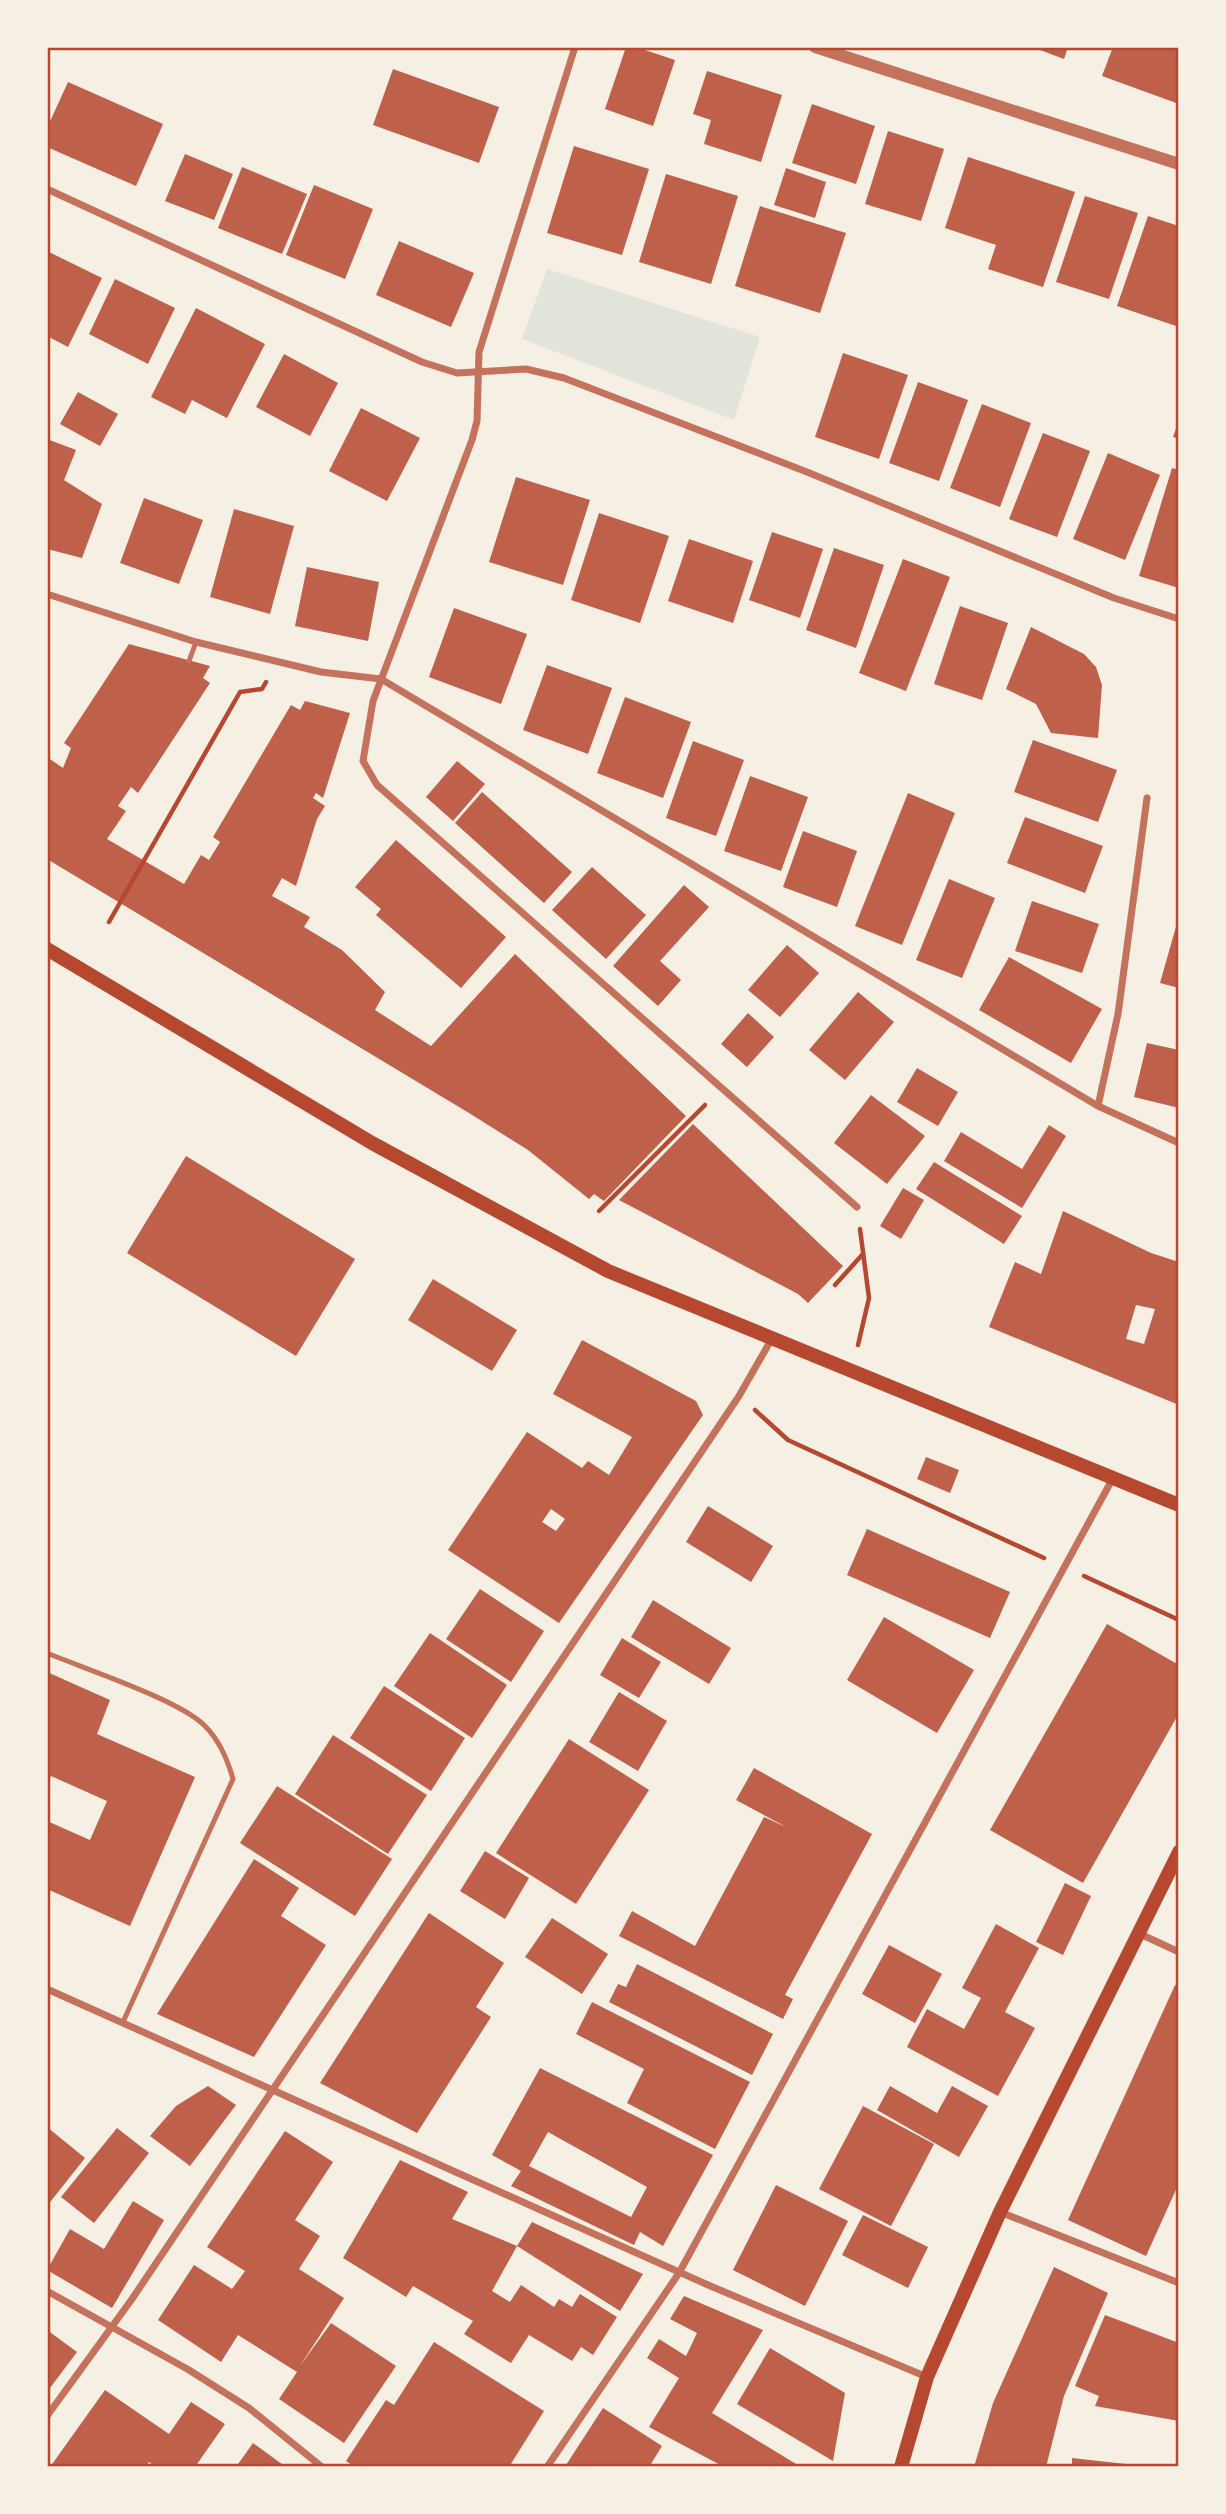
<svg xmlns="http://www.w3.org/2000/svg" width="1226" height="2514" font-family="Raleway,sans-serif">
<style>
.green{fill:#e2e4dc}
.building{fill:#bf614a;fill-rule:evenodd}
.lines{fill:none;stroke-linecap:round;stroke-linejoin:round}
.path{stroke:#b5482f;stroke-width:4.5}
.service{stroke:#c5725c;stroke-width:5}
.minor{stroke:#c5725c;stroke-width:7}
.tertiary{stroke:#c5725c;stroke-width:12}
.secondary{stroke:#b5482f;stroke-width:14}
.neatline{fill:none;stroke:#b5482f;stroke-width:2.5}
</style>
<rect width="100%" height="100%" fill="#f6efe4"/>
<path class="green" d="M547 269 760 337 734 420 522 339Z"/>
<g class="building">
<path d="M626 47H636L675 60 653 126 605 109Z"/>
<path d="M1032 47H1068L1064 59Z"/>
<path d="M1113 47H1179V104L1102 76Z"/>
<path d="M393 69 499 107 479 163 373 125Z"/>
<path d="M707 71 782 95 761 162 704 144 711 120 693 114Z"/>
<path d="M68 82 163 124 136 186 47 147V128Z"/>
<path d="M812 104 875 126 856 184 792 163Z"/>
<path d="M888 131 944 149 921 221 865 204Z"/>
<path d="M574 146 649 169 622 255 547 233Z"/>
<path d="M185 154 233 174 214 220 165 201Z"/>
<path d="M968 157 1075 192 1043 287 988 269 996 245 945 228Z"/>
<path d="M242 167 307 194 282 254 218 228Z"/>
<path d="M786 168 826 182 815 218 774 205Z"/>
<path d="M666 174 738 196 711 284 639 262Z"/>
<path d="M314 185 373 209 345 279 286 255Z"/>
<path d="M1085 196 1138 213 1109 299 1056 282Z"/>
<path d="M760 206 846 233 820 313 735 286Z"/>
<path d="M1148 216 1179 226V327L1117 306Z"/>
<path d="M399 241 474 273 451 327 376 295Z"/>
<path d="M47 251 102 278 68 347 47 336Z"/>
<path d="M115 279 175 308 148 364 89 334Z"/>
<path d="M196 308 265 344 227 418 192 400 185 414 151 397Z"/>
<path d="M843 353 908 375 879 459 815 437Z"/>
<path d="M284 354 338 383 310 436 256 407Z"/>
<path d="M918 382 968 400 939 481 889 463Z"/>
<path d="M78 392 118 414 100 446 60 424Z"/>
<path d="M982 404 1031 423 1000 507 950 488Z"/>
<path d="M361 408 420 438 387 501 329 471Z"/>
<path d="M1179 420V439L1173 437Z"/>
<path d="M1043 433 1090 451 1057 537 1009 519Z"/>
<path d="M47 439 76 450 64 480 102 504 82 558 47 549Z"/>
<path d="M1108 453 1160 475 1125 560 1073 539Z"/>
<path d="M1172 468 1179 470V588L1139 576Z"/>
<path d="M516 477 590 500 563 585 489 562Z"/>
<path d="M144 498 203 520 179 584 120 563Z"/>
<path d="M234 509 294 526 270 614 210 597Z"/>
<path d="M599 513 669 536 640 623 571 600Z"/>
<path d="M772 532 823 549 800 618 749 600Z"/>
<path d="M689 539 753 561 733 623 668 601Z"/>
<path d="M834 548 884 565 856 648 806 630Z"/>
<path d="M903 559 950 577 906 691 859 673Z"/>
<path d="M307 567 379 582 368 641 295 626Z"/>
<path d="M960 606 1008 623 982 700 934 684Z"/>
<path d="M454 608 527 634 501 704 429 677Z"/>
<path d="M1031 627 1084 654 1096 667 1102 685 1098 738 1051 733 1036 704 1006 689Z"/>
<path d="M129 644 210 666 203 678 210 683 138 793 131 787 118 806 126 811 107 839 184 884 201 855 209 860 220 842 213 837 291 705 300 710 305 701 350 713 323 798 316 793 313 798 325 806 317 819 296 886 282 878 272 896 310 917 304 927 342 950 385 992 375 1010 431 1046 515 954 686 1116 604 1201 594 1194 589 1199 528 1150 469 1113 47 859V757L63 768 71 748 64 743Z"/>
<path d="M547 665 612 688 588 754 523 730Z"/>
<path d="M625 697 691 722 663 798 597 773Z"/>
<path d="M1033 740 1117 770 1098 822 1014 792Z"/>
<path d="M693 741 744 760 716 836 666 818Z"/>
<path d="M457 761 485 784 453 821 426 797Z"/>
<path d="M750 776 808 797 781 871 724 851Z"/>
<path d="M482 792 572 872 544 903 455 823Z"/>
<path d="M908 793 955 813 902 945 855 926Z"/>
<path d="M1025 817 1103 846 1085 893 1007 863Z"/>
<path d="M803 831 857 851 837 907 783 887Z"/>
<path d="M396 840 506 937 461 988 376 915 381 909 355 887Z"/>
<path d="M592 867 646 915 606 959 552 910Z"/>
<path d="M949 879 995 898 962 978 916 960Z"/>
<path d="M684 885 709 907 660 961 681 980 658 1006 613 966Z"/>
<path d="M1032 901 1099 924 1082 973 1015 951Z"/>
<path d="M1177 923 1179 924V988L1160 983Z"/>
<path d="M787 945 819 973 780 1017 748 990Z"/>
<path d="M1009 957 1102 1009 1071 1063 979 1010Z"/>
<path d="M858 992 894 1022 845 1080 809 1050Z"/>
<path d="M748 1013 774 1037 747 1067 721 1044Z"/>
<path d="M1147 1043 1179 1050V1108L1134 1097Z"/>
<path d="M917 1068 958 1092 938 1126 897 1102Z"/>
<path d="M871 1095 925 1136 887 1184 834 1143Z"/>
<path d="M693 1124 843 1266 808 1303 798 1294 619 1200Z"/>
<path d="M1049 1125 1066 1136 1022 1208 944 1161 961 1132 1022 1169Z"/>
<path d="M186 1156 355 1259 296 1356 127 1253Z"/>
<path d="M934 1162 1022 1216 1004 1244 916 1189Z"/>
<path d="M903 1188 924 1200 901 1239 880 1226Z"/>
<path d="M1063 1211 1151 1253 1179 1262V1405L989 1327 1015 1262 1041 1274ZM1136 1305 1155 1309 1144 1344 1126 1339Z"/>
<path d="M433 1279 517 1330 492 1371 408 1320Z"/>
<path d="M582 1340 696 1401 703 1415 559 1623 448 1550 527 1432 582 1468 588 1461 609 1475 632 1437 553 1394ZM551 1509 565 1519 556 1531 542 1522Z"/>
<path d="M926 1457 959 1470 950 1493 917 1479Z"/>
<path d="M708 1506 773 1546 751 1582 686 1542Z"/>
<path d="M867 1529 1010 1592 990 1638 847 1575Z"/>
<path d="M480 1589 544 1631 511 1682 446 1639Z"/>
<path d="M653 1600 731 1648 709 1684 631 1637Z"/>
<path d="M884 1617 974 1670 937 1733 847 1680Z"/>
<path d="M1107 1624 1179 1665V1713L1083 1883 990 1830Z"/>
<path d="M430 1633 507 1685 472 1738 394 1686Z"/>
<path d="M622 1638 661 1662 639 1698 600 1675Z"/>
<path d="M47 1672 110 1700 97 1734 195 1777 130 1926 47 1889V1821L90 1840 107 1801 51 1776 47 1784Z"/>
<path d="M384 1686 465 1738 431 1791 350 1738Z"/>
<path d="M619 1692 667 1721 638 1771 589 1742Z"/>
<path d="M333 1735 427 1795 388 1854 295 1794Z"/>
<path d="M569 1739 649 1790 576 1904 496 1853Z"/>
<path d="M754 1768 872 1834 785 1995 793 1999 783 2019 619 1936 632 1911 695 1946 764 1817 786 1827 736 1800Z"/>
<path d="M277 1786 392 1859 355 1916 240 1843Z"/>
<path d="M485 1851 529 1878 505 1919 460 1891Z"/>
<path d="M254 1859 299 1888 281 1916 326 1945 254 2057 157 2014Z"/>
<path d="M1065 1883 1091 1896 1063 1955 1036 1942Z"/>
<path d="M429 1913 504 1963 476 2007 491 2017 417 2133 320 2083Z"/>
<path d="M552 1918 608 1954 582 1994 525 1957Z"/>
<path d="M996 1924 1039 1948 1005 2012 1035 2028 998 2096 907 2047 927 2009 964 2029 981 1998 962 1988Z"/>
<path d="M889 1945 942 1974 915 2023 862 1994Z"/>
<path d="M637 1964 773 2034 752 2075 609 2002 618 1984 626 1987Z"/>
<path d="M1175 1985 1179 1987V2183L1146 2256 1068 2220Z"/>
<path d="M592 2002 750 2082 715 2149 627 2103 644 2069 576 2034Z"/>
<path d="M540 2068 713 2155 663 2246 640 2232 634 2245 511 2186 521 2171 492 2155ZM548 2132 647 2187 631 2217 529 2166Z"/>
<path d="M208 2086 236 2105 190 2166 150 2136 176 2106Z"/>
<path d="M890 2086 937 2113 952 2086 988 2106 959 2157 877 2110Z"/>
<path d="M863 2106 934 2144 891 2226 819 2189Z"/>
<path d="M47 2127 85 2158 47 2206Z"/>
<path d="M117 2128 149 2153 94 2223 61 2197Z"/>
<path d="M285 2131 333 2162 295 2220 320 2236 299 2269 344 2298 300 2366 331 2323 396 2366 344 2443 279 2399 297 2372 238 2335 221 2362 158 2320 194 2265 232 2289 245 2271 207 2247Z"/>
<path d="M400 2160 468 2192 452 2219 517 2246 492 2291 510 2302 521 2285 554 2307 559 2299 572 2307 580 2294 617 2317 593 2355 581 2347 572 2361 529 2335 511 2363 464 2334 473 2321 413 2286 406 2297 343 2258Z"/>
<path d="M776 2185 848 2221 805 2306 733 2270Z"/>
<path d="M133 2201 164 2220 112 2308 47 2270 70 2229 104 2249Z"/>
<path d="M863 2215 928 2247 908 2288 842 2255Z"/>
<path d="M532 2222 643 2274 620 2311 517 2246Z"/>
<path d="M1054 2267 1108 2293 1064 2396 1046 2467H974L993 2403Z"/>
<path d="M684 2296 763 2330 712 2413 801 2467H724L649 2427 679 2378 647 2358 659 2339 686 2356 697 2333 670 2319Z"/>
<path d="M1105 2315 1179 2343V2421L1095 2406 1099 2396 1075 2386Z"/>
<path d="M47 2330 77 2352 47 2392Z"/>
<path d="M434 2342 544 2411 509 2467H355L346 2461 386 2400 394 2405Z"/>
<path d="M770 2348 845 2393 833 2461 737 2404Z"/>
<path d="M105 2390 169 2434 191 2402 225 2424 195 2467H155L149 2462 146 2467H50Z"/>
<path d="M603 2408 662 2446 649 2467 566 2465Z"/>
<path d="M253 2443 286 2467H236Z"/>
<path d="M1072 2458 1135 2465V2467H1072Z"/>
</g>
<g class="lines">
<g class="path">
<path d="M109 922 240 692 262 689 266 682"/>
<path d="M599 1211 705 1105"/>
<path d="M835 1285 862 1255"/>
<path d="M858 1345 869 1298 860 1229"/>
<path d="M755 1410 788 1440 1044 1558"/>
<path d="M1084 1576 1179 1620"/>
</g>
<g class="service">
<path d="M189 661 196 642"/>
<path d="M47 1653C85 1669 180 1700 205 1726 219 1740 228 1761 233 1779L123 2022"/>
</g>
<g class="minor">
<path d="M575 47 479 352 477 421 472 440 373 701 363 761 377 785 857 1207"/>
<path d="M47 189 422 362 457 373 526 369 564 378 807 472 1114 598 1179 619"/>
<path d="M47 594 196 642 321 672 381 679 1098 1106 1179 1143"/>
<path d="M1098 1106 1118 1014 1147 798"/>
<path d="M1138 1933 1179 1952"/>
<path d="M47 1989 708 2285 927 2377"/>
<path d="M1000 2212 1179 2283"/>
<path d="M47 2291 189 2370 249 2408 322 2467"/>
<path d="M47 2416 132 2299 739 1396 771 1340"/>
<path d="M547 2467 679 2273 1113 1478"/>
</g>
<path class="tertiary" d="M815 47 1179 164"/>
<g class="secondary">
<path d="M47 949 372 1143 608 1271 1179 1505"/>
<path d="M901 2467 927 2377 1000 2212 1179 1852"/>
</g>
</g>
<rect width="1226" height="2514" fill="none" stroke="#f6efe4" stroke-width="98"/>
<rect x="49" y="49" width="1128" height="2416" class="neatline"/>
</svg>
